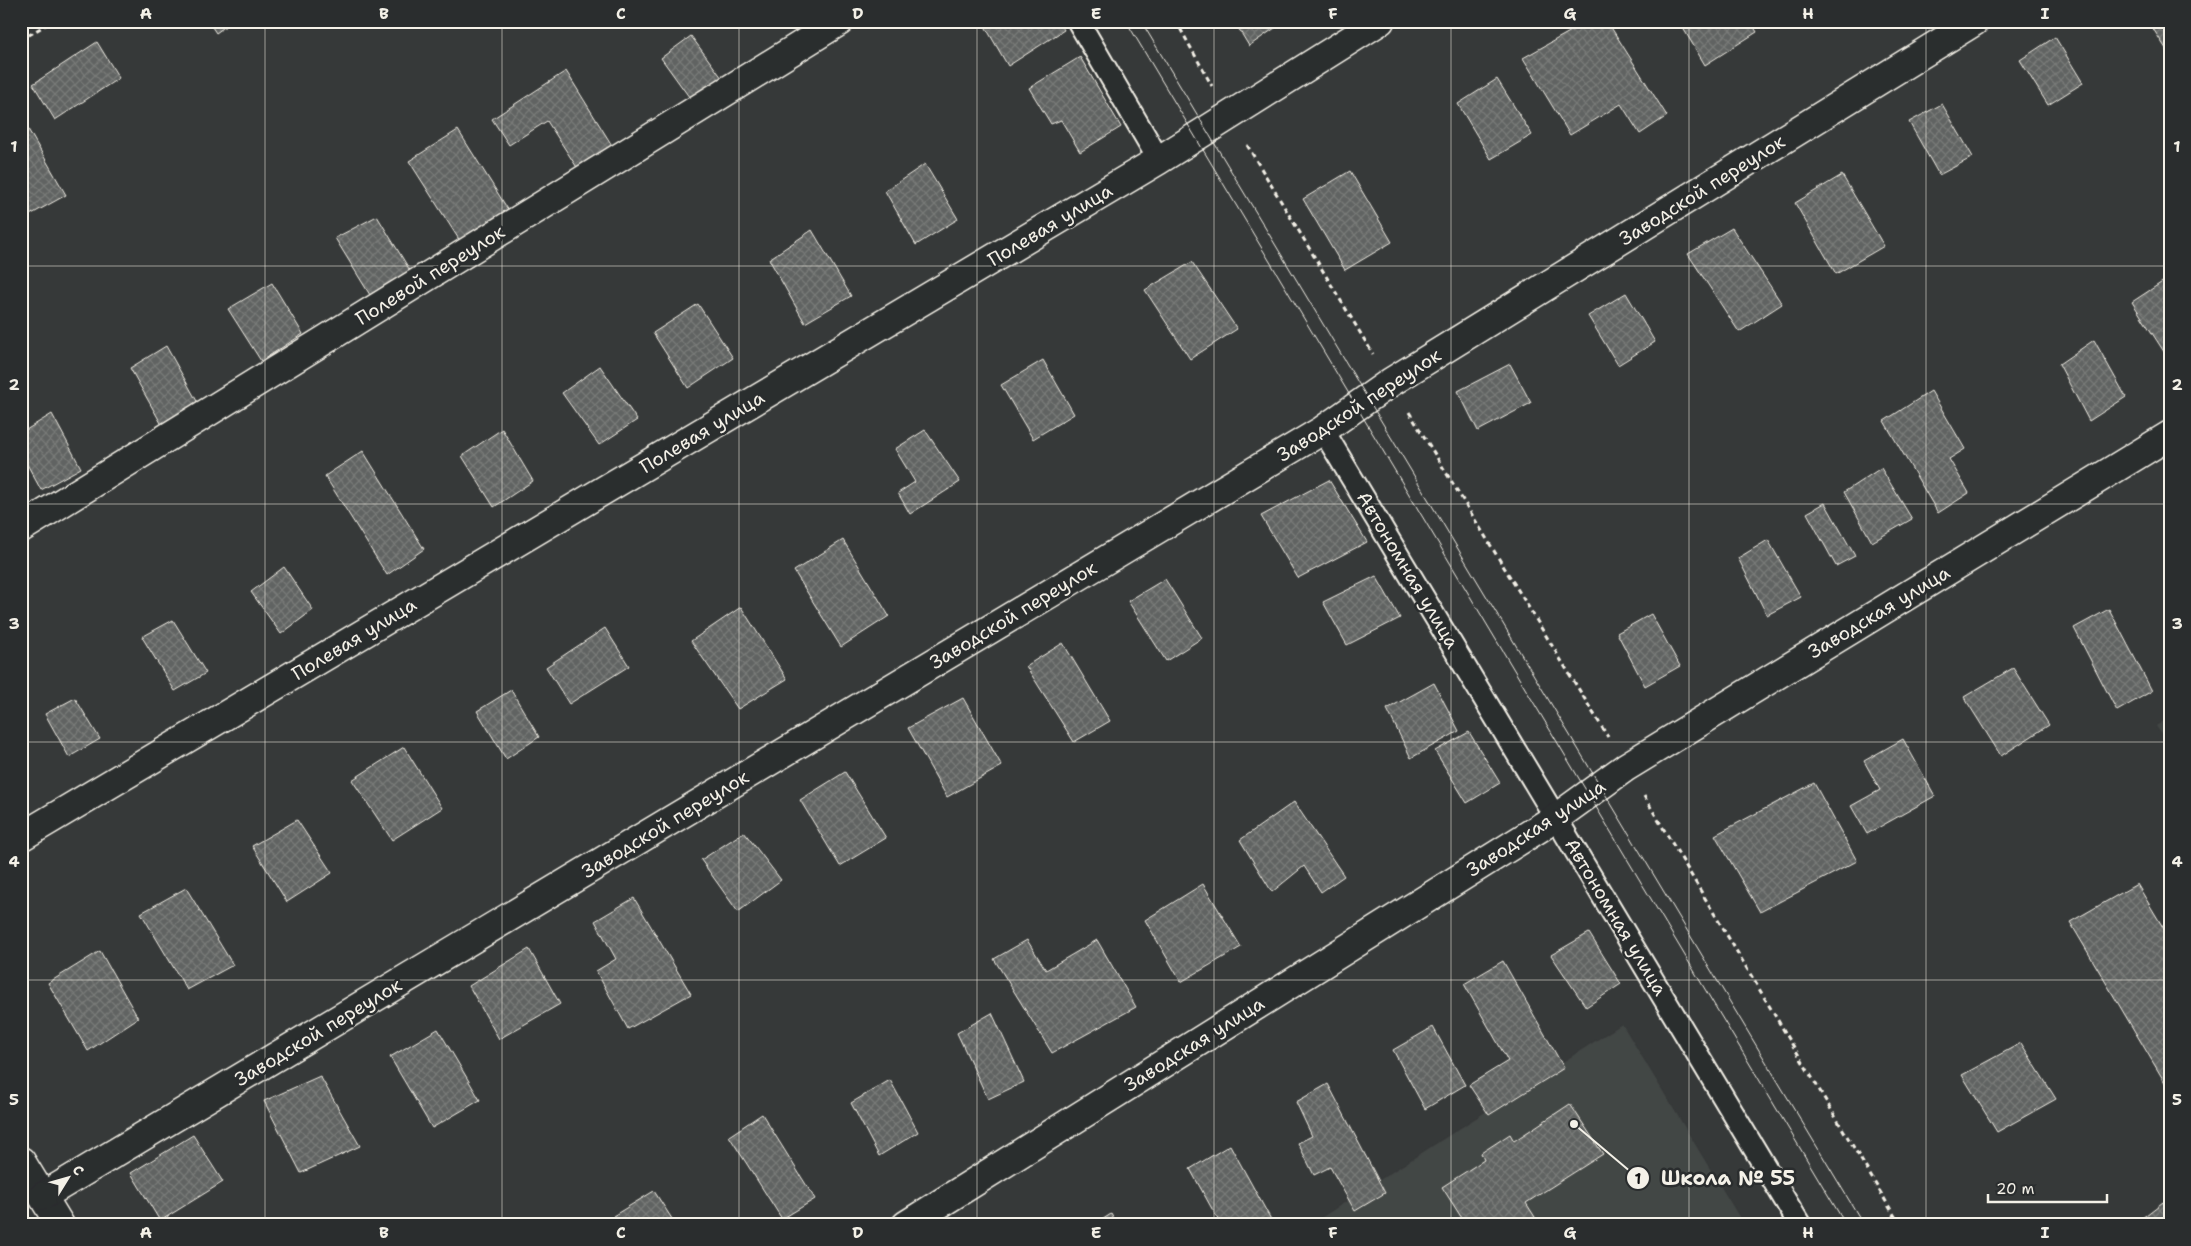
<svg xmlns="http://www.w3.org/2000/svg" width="2191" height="1246" font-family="'Shantell Sans',sans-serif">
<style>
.built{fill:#434645}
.building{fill:url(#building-cross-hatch);stroke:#f4f1e8}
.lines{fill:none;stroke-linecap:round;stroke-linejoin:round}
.lane-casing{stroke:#f4f1e8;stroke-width:25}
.street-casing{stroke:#f4f1e8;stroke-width:31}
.path{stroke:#f4f1e8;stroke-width:3;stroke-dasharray:5 4;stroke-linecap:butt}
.lane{stroke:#2a2d2e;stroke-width:21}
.street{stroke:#2a2d2e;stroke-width:28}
.tram{stroke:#f4f1e8;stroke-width:1}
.grid{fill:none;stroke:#f4f1e8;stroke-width:1;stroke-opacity:0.55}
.labels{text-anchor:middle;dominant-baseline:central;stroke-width:5;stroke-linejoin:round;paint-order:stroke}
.street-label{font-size:19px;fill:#f4f1e8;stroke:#2a2d2e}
.leader{fill:none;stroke:#f4f1e8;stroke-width:2}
.callout-dot{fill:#f4f1e8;stroke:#2a2d2e;stroke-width:2}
.mark-label{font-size:15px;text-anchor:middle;font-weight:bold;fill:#111}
.callout-label{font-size:20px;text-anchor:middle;font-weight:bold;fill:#f4f1e8;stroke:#2a2d2e;stroke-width:5;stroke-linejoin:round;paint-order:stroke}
.neatline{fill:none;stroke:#f4f1e8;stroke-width:2}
.grid-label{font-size:16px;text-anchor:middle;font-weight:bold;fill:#f4f1e8}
</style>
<defs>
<pattern id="building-cross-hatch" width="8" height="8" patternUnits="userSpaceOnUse" patternTransform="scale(1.25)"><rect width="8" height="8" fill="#616362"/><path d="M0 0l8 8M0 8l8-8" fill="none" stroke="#787a78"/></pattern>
</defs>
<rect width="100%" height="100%" fill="#363939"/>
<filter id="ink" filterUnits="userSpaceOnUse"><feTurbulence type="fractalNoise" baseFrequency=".02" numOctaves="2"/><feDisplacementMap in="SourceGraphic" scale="10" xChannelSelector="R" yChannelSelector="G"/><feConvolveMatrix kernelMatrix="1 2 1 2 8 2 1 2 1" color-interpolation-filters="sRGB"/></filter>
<g filter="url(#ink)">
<g class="built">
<path d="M2170 717V747L2156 726Z"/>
<path d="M1622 1024 1744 1225H1310Z"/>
</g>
<g class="building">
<path d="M208 21H233L216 33Z"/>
<path d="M789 21H820L798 35Z"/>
<path d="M982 21H1059L1064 30 1008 66Z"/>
<path d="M1234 21H1285L1249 46Z"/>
<path d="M1589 21H1607L1667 116 1640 134 1621 104 1570 135 1523 58Z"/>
<path d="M1693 21H1750L1757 32 1705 65 1683 28Z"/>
<path d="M2148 21H2170V55Z"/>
<path d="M691 36 722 78 692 101 661 58Z"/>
<path d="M2055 37 2083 83 2048 105 2020 60Z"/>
<path d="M97 42 119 78 55 120 33 84Z"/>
<path d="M1080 57 1121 127 1080 152 1061 120 1051 124 1029 88Z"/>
<path d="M566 71 613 147 578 169 547 121 509 145 492 119Z"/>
<path d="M1497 79 1532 135 1491 159 1458 104Z"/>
<path d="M1942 104 1973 157 1939 175 1909 122Z"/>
<path d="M21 117 66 195 28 216 21 204Z"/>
<path d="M458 130 509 211 460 241 409 161Z"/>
<path d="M925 164 958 219 916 245 885 191Z"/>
<path d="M1350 171 1392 242 1345 270 1303 199Z"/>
<path d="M1842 175 1884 246 1836 274 1795 203Z"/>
<path d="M377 216 411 272 370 295 335 238Z"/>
<path d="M1732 228 1782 304 1739 332 1688 254Z"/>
<path d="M812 230 851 296 805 323 769 259Z"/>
<path d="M1192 262 1237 329 1190 359 1145 290Z"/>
<path d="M2170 277V361L2132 302Z"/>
<path d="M272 283 303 334 261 361 228 309Z"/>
<path d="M1626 293 1655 342 1618 365 1588 316Z"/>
<path d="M698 304 733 358 688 388 653 333Z"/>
<path d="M2094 340 2126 397 2089 421 2059 364Z"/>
<path d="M166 346 198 403 162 425 130 368Z"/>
<path d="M1043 360 1074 414 1033 439 1001 385Z"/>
<path d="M1510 364 1531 403 1478 431 1458 391Z"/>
<path d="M600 366 637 420 599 445 562 393Z"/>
<path d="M1931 391 1965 449 1949 459 1969 493 1938 513 1884 421Z"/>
<path d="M52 414 81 468 41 490 21 453V433Z"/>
<path d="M502 429 533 481 494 507 462 456Z"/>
<path d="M925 430 960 482 910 514 898 493 915 482 895 449Z"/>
<path d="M363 451 424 549 387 575 325 476Z"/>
<path d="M1881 468 1912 519 1872 542 1844 492Z"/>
<path d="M1329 480 1367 542 1298 578 1261 516Z"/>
<path d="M1825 503 1855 556 1836 566 1807 513Z"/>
<path d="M843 540 889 616 841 647 794 571Z"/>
<path d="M1768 540 1801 597 1767 615 1738 558Z"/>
<path d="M284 567 313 610 281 634 251 592Z"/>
<path d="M1376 576 1400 618 1347 645 1323 602Z"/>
<path d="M1165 579 1202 638 1166 661 1128 601Z"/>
<path d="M741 607 787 679 738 709 691 641Z"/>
<path d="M2109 609 2152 691 2117 711 2074 628Z"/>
<path d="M1651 614 1680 666 1645 686 1617 633Z"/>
<path d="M173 620 206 673 175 691 142 637Z"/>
<path d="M605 628 629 666 569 704 546 667Z"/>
<path d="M1063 643 1110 721 1074 742 1026 666Z"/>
<path d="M2013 668 2049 725 2001 756 1964 697Z"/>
<path d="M1434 683 1459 731 1411 758 1387 709Z"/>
<path d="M511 690 539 737 506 759 477 711Z"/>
<path d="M75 698 100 739 69 757 45 714Z"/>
<path d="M963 698 1002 766 947 797 908 728Z"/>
<path d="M1469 732 1500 783 1467 803 1435 751Z"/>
<path d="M1903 739 1935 796 1867 834 1851 806 1880 790 1864 761Z"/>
<path d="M404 747 442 808 392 840 352 780Z"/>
<path d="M845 772 886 838 840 866 800 800Z"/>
<path d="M1814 783 1857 861 1760 912 1715 835Z"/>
<path d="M1294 802 1344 876 1321 892 1304 866 1272 892 1240 840Z"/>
<path d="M297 820 332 873 287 902 252 846Z"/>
<path d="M744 832 781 880 738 912 701 860Z"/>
<path d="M1203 884 1241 947 1181 982 1145 920Z"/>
<path d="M2137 884 2170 939V1091L2070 922Z"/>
<path d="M186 888 233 965 187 990 141 913Z"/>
<path d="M634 898 691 994 628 1029 596 971 616 959 595 921Z"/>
<path d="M1589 933 1621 984 1586 1007 1551 955Z"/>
<path d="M1027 940 1046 970 1097 940 1136 1007 1052 1053 994 959Z"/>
<path d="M529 949 560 1004 499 1039 469 986Z"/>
<path d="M100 951 138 1018 88 1051 48 983Z"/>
<path d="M1503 961 1564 1068 1489 1115 1469 1085 1508 1061 1464 984Z"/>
<path d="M992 1013 1024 1082 988 1099 957 1033Z"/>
<path d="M1433 1027 1465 1085 1425 1109 1393 1050Z"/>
<path d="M438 1029 480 1100 432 1128 390 1057Z"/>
<path d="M2021 1043 2056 1099 1997 1132 1962 1075Z"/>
<path d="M320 1076 360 1146 301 1173 264 1101Z"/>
<path d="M890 1080 918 1132 879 1156 851 1103Z"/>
<path d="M1328 1084 1385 1193 1355 1211 1330 1167 1314 1175 1298 1143 1312 1136 1296 1102Z"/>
<path d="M1570 1104 1603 1154 1526 1203 1540 1225H1462L1465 1223 1442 1187 1484 1160 1481 1153 1510 1134 1514 1141Z"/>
<path d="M762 1114 815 1199 782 1219 729 1136Z"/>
<path d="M193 1135 223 1182 160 1221 131 1173Z"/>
<path d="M1230 1145 1274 1225H1221L1190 1169Z"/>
<path d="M654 1191 676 1225H620L613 1216Z"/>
<path d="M2163 1202 2170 1212V1225H2133Z"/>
<path d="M1111 1214 1117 1225H1094Z"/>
</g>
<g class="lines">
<defs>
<g id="lane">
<path d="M1078 21 1159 160"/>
<path d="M1323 430 1800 1225"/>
</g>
<g id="street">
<path d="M21 528 840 21"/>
<path d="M21 837 1159 160 1380 21"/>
<path d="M21 1161 60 1225"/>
<path d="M43 1196 1323 430 1391 382 1975 21"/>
<path d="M906 1225 1557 817 1626 767 2170 435"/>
</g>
</defs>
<use href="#lane" class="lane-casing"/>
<use href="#street" class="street-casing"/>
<g class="path">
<path d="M1176 21 1212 86"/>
<path d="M21 40 52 21"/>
<path d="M1247 145 1373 354"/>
<path d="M1409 412 1608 737"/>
<path d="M1644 796 1900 1225"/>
</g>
<use href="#lane" class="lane"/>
<use href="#street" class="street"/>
<g class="tram">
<path d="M1126 21 1846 1225"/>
<path d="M1141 21 1864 1225"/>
</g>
</g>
</g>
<path class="grid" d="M265 21V1225M502 21V1225M739 21V1225M977 21V1225M1214 21V1225M1451 21V1225M1689 21V1225M1926 21V1225M21 266H2170M21 504H2170M21 742H2170M21 980H2170"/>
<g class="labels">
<g class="street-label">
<text transform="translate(1702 190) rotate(-32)">Заводской переулок</text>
<text transform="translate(1050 225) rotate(-31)">Полевая улица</text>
<text transform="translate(430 275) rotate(-32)">Полевой переулок</text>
<text transform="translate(1359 405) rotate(-33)">Заводской переулок</text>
<text transform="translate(702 432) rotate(-31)">Полевая улица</text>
<text transform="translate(1408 570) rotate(59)">Автономная улица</text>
<text transform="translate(1879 612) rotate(-31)">Заводская улица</text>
<text transform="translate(1013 615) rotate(-31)">Заводской переулок</text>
<text transform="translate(354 639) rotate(-31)">Полевая улица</text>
<text transform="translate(665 824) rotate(-31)">Заводской переулок</text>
<text transform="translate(1536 828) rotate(-33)">Заводская улица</text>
<text transform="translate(1616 917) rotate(59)">Автономная улица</text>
<text transform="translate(318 1032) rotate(-31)">Заводской переулок</text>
<text transform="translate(1194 1044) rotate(-32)">Заводская улица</text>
</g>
</g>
<path class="leader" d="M1574 1124L1638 1178"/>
<g class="callout-dot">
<circle cx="1574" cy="1124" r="5"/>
<circle cx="1638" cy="1178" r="12"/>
</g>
<g class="mark-label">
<text x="1638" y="1184">1</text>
</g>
<g class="callout-label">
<text x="1728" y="1185">Школа № 55</text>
</g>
<rect width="2191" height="1246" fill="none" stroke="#2a2d2e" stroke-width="55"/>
<g transform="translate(68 1178) rotate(53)" stroke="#2a2d2e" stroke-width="4" paint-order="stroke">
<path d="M0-4L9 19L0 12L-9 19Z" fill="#f4f1e8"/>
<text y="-8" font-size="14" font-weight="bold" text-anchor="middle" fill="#f4f1e8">С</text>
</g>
<path d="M1988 1194v8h119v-8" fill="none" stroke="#f4f1e8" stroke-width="2.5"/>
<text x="1996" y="1194" font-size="15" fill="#f4f1e8" stroke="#2a2d2e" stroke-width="4" paint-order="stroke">20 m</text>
<rect x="28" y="28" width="2136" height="1190" class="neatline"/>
<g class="grid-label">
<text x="146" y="19">A</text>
<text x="384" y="19">B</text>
<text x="621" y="19">C</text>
<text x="858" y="19">D</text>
<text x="1096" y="19">E</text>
<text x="1333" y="19">F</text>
<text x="1570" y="19">G</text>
<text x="1808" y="19">H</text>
<text x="2045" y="19">I</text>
<text x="14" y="152">1</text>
<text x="2177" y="152">1</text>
<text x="14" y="390">2</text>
<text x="2177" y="390">2</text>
<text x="14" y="629">3</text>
<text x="2177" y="629">3</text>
<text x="14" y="867">4</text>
<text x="2177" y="867">4</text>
<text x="14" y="1105">5</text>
<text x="2177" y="1105">5</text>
<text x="146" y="1238">A</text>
<text x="384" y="1238">B</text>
<text x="621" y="1238">C</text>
<text x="858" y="1238">D</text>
<text x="1096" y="1238">E</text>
<text x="1333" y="1238">F</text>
<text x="1570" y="1238">G</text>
<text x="1808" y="1238">H</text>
<text x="2045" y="1238">I</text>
</g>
</svg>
